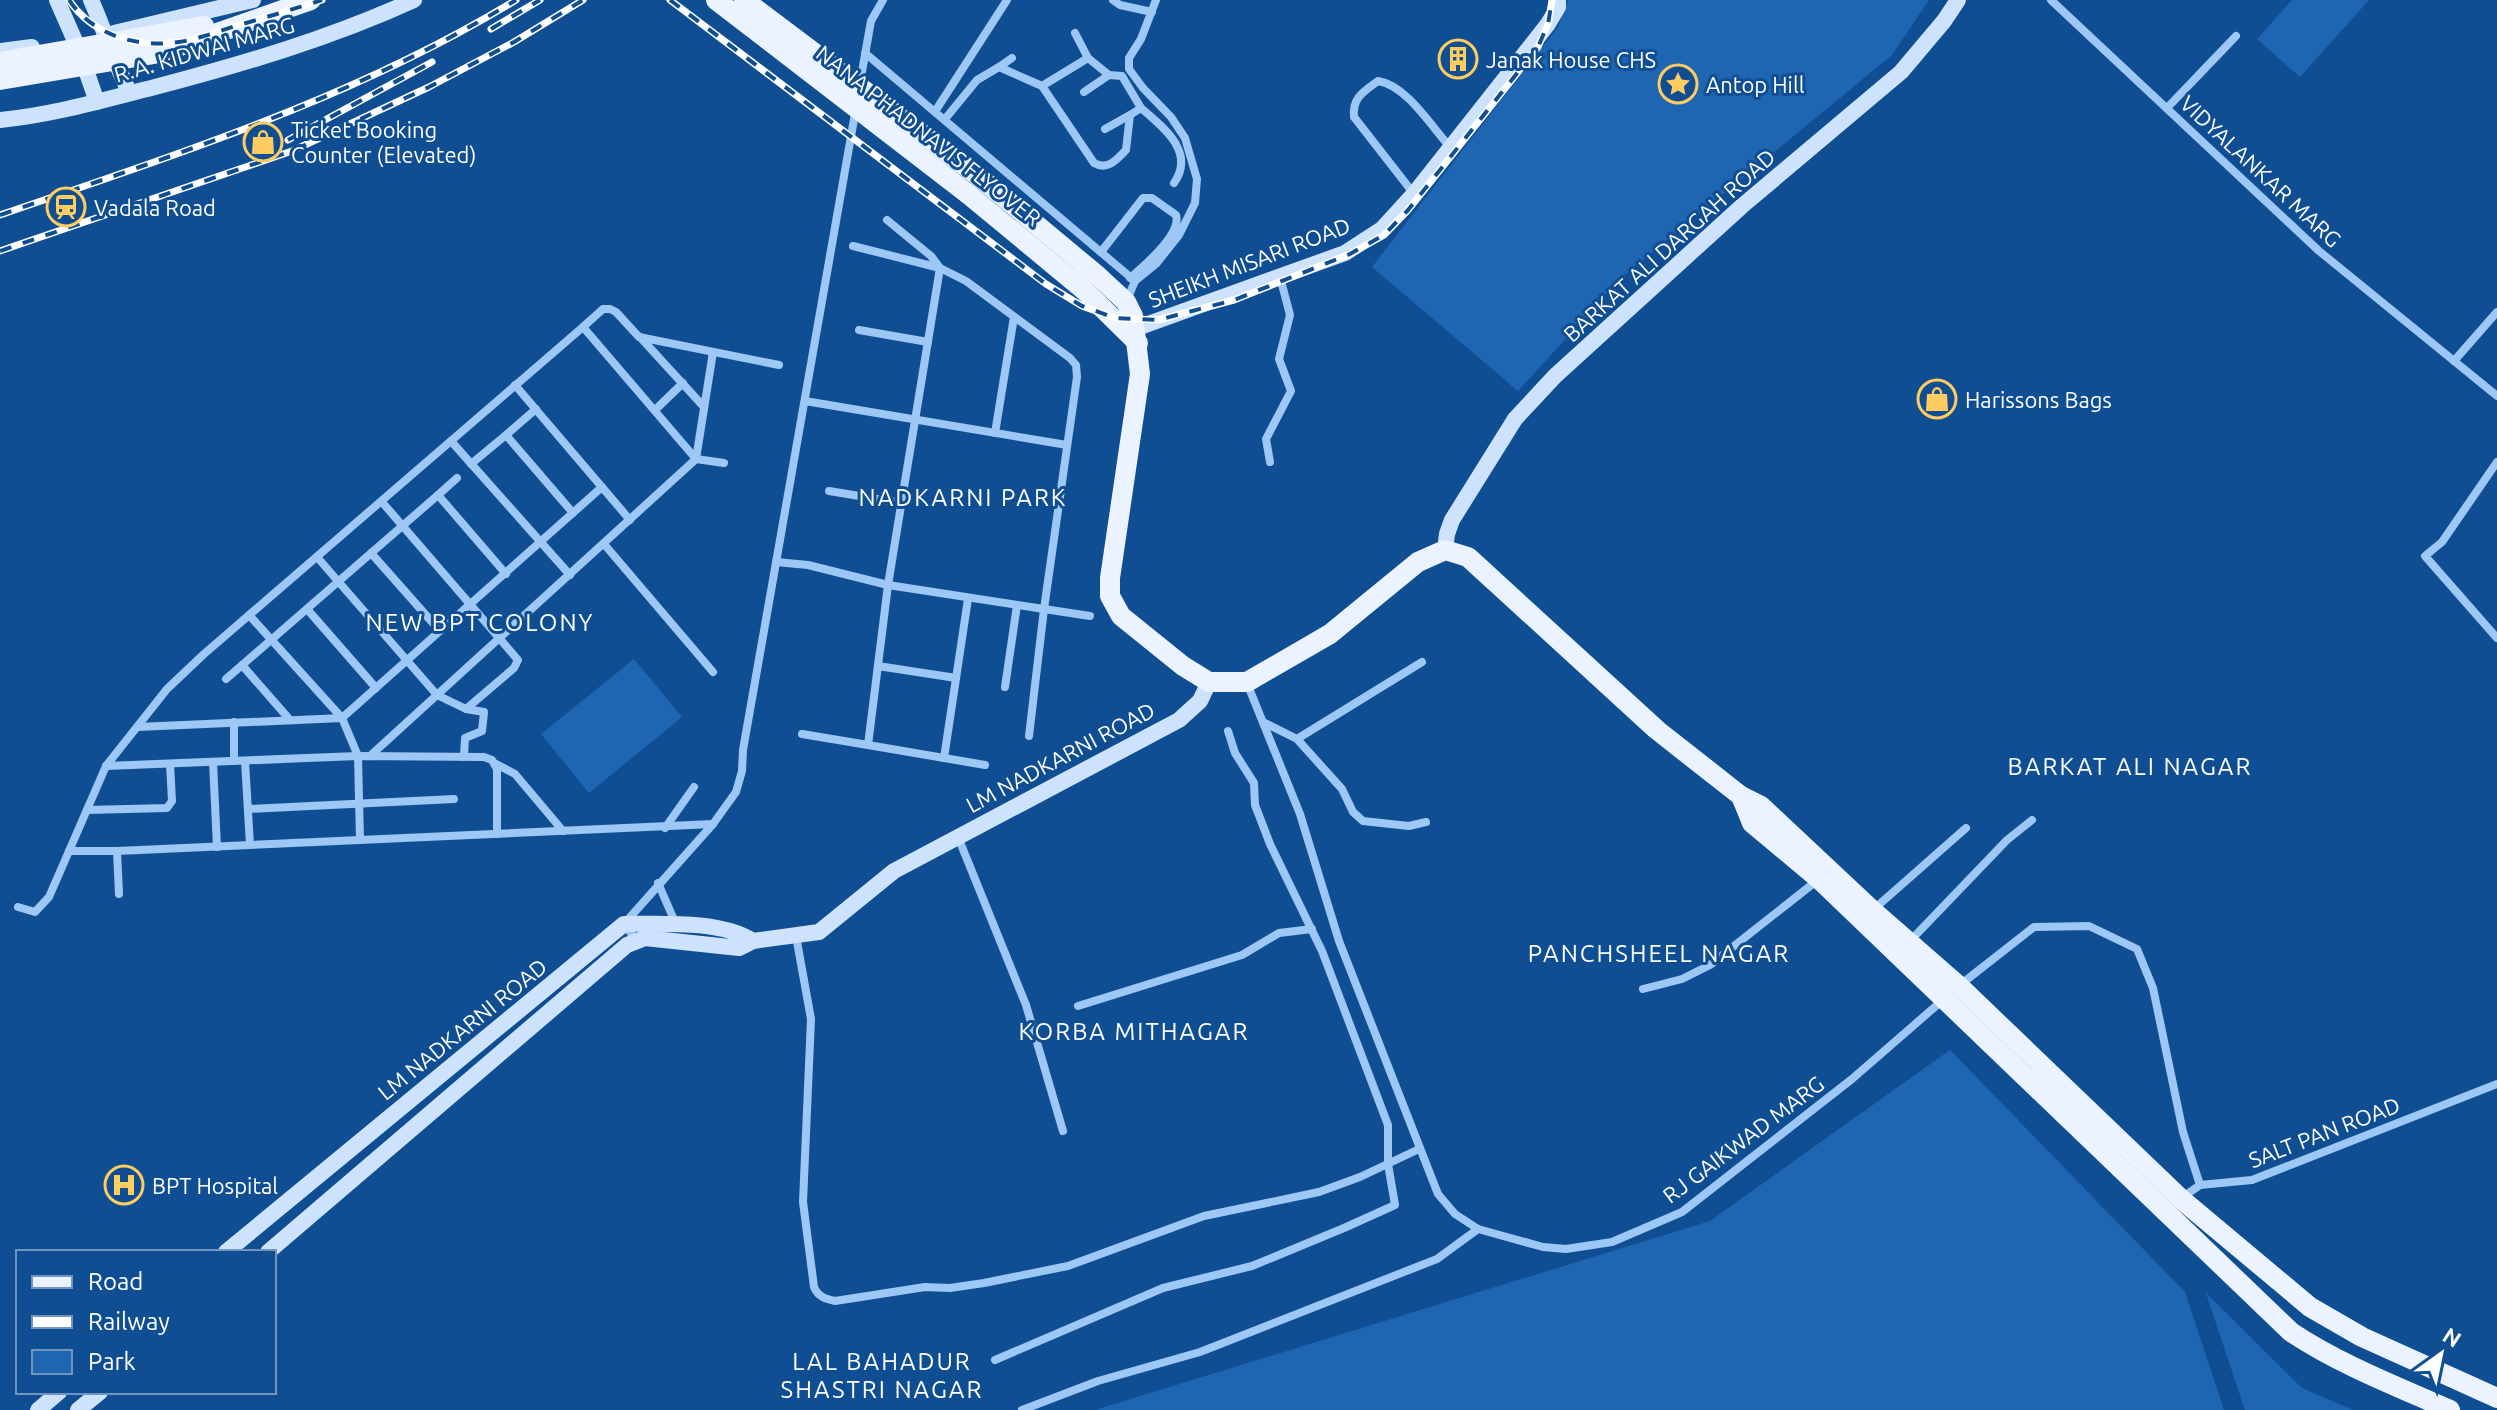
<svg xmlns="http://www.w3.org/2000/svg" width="2497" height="1410" font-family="Ubuntu,sans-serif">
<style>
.green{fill:#1e66b2}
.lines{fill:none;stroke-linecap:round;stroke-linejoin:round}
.street{stroke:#9dc7f4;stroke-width:8}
.secondary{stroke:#cde3fd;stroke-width:16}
.primary{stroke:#eaf3ff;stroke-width:20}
.rail-casing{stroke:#fff;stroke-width:7}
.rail{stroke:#104e94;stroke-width:4;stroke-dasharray:12;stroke-linecap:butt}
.primary-bridge{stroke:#eaf3ff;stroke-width:20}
.labels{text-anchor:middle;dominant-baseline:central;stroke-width:6;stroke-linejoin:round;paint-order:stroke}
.street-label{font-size:22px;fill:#fff;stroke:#104e94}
.poi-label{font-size:22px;fill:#fff;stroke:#104e94;text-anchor:start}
.neighbourhood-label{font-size:24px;letter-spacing:2px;fill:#fff;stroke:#104e94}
</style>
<rect width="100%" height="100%" fill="#104e94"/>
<g class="green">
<path d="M1568 0H1929L1892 55 1620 279 1518 391 1372 267 1558 27Z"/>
<path d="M2292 0H2369L2300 77 2257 39Z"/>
<path d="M634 659 682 717 589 793 541 734Z"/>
<path d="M1950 1050 2185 1292 2224 1410H1095L1710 1221Z"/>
<path d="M2206 1293 2302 1388 2353 1410H2245Z"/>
</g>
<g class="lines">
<g class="street">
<path d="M1113 0 1120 5 1152 12"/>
<path d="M2051 0 2319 251 2497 396"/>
<path d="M1075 33 1088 58"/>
<path d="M865 53 1135 281"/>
<path d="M999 67 1012 58"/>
<path d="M860 83 871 21 883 0"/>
<path d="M1084 92 1109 75"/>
<path d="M1141 108C1163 127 1196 152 1174 183"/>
<path d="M2167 108 2236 36"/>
<path d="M936 110 1007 0"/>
<path d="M945 119 977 80 999 67 1042 86 1094 163C1108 171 1117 159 1126 150L1130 115 1141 108 1122 76 1109 75 1088 58 1042 86"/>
<path d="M1105 129 1130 115"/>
<path d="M1414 194 1354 117C1352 98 1363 92 1378 81 1406 85 1431 126 1450 147"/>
<path d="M1101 252 1143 198H1152L1176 215C1182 234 1144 266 1130 278"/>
<path d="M1127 300 1135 281 1156 264 1179 235 1195 203 1197 179 1185 138 1171 117 1143 88 1129 69V58L1141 39 1156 0"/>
<path d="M583 327 603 309H610L616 312 639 337 779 365"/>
<path d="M859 330 928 342"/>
<path d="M640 337 704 407"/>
<path d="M2454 361 2497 312"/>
<path d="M515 385 630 520"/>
<path d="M805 401 1067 445"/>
<path d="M655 410 683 383"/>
<path d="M995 433 1014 317"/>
<path d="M506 435 536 409"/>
<path d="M451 441 570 575"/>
<path d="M1270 462 1266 439 1291 391 1279 359 1290 315 1280 277"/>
<path d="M2497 462 2442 542 2425 556 2497 638"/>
<path d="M471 464 506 435 573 513"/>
<path d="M829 491 902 503"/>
<path d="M438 495 457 478"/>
<path d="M604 544 713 672"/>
<path d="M371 553 440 631"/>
<path d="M317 557 437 695 466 709 514 668 518 660 382 502"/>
<path d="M776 562 808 565 888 585 1044 609 1077 377 1076 365 1070 358 966 281 940 268 853 246"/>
<path d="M307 609 376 688"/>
<path d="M249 615 342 718 358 756 360 840"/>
<path d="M242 665 290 720"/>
<path d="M878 666 956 678"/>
<path d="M226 679 438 495 506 574"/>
<path d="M1247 683 1300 814 1339 941 1438 1194 1455 1214 1478 1229 1543 1247 1566 1249 1612 1242 1682 1212 1852 1079 1944 999"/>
<path d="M1005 687 1017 605"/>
<path d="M234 722V761"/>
<path d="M1263 722 1297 739 1342 789 1353 812 1363 821 1409 826 1426 822"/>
<path d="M138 727 342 718 602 487"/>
<path d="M802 734 868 745 888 585 940 268 931 256 887 220"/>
<path d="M1029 736 1044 609 1090 616"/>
<path d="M1297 739 1422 662"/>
<path d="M868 745 985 765"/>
<path d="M370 756 696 459 713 352"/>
<path d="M464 757 465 738 482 731 484 712 466 709"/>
<path d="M944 758 968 599"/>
<path d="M245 761 250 845"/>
<path d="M213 762 217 847"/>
<path d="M496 764 515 774 563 831"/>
<path d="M106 766 358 756 484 757 492 760 497 769V834"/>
<path d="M248 809 454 799"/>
<path d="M87 810 167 808 172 801 170 764"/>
<path d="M665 828 694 787"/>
<path d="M958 837 1026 1005 1063 1131"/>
<path d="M69 851H117L713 824"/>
<path d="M117 851 119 894"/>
<path d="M658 883 675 922"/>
<path d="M18 907 35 912 49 897 106 766 167 689 204 654 583 327 696 459 724 463"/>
<path d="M1874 909 1966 828"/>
<path d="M796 936 811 1019 803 1202 814 1287C818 1297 826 1299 835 1301L925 1287 950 1288 984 1283 1068 1266 1204 1216 1319 1192 1360 1177 1419 1149"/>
<path d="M636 940 624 924 713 824 736 792 742 771 743 750 856 108"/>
<path d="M1911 940 2007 840 2032 820"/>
<path d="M1960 985 2034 927 2089 926 2137 949 2153 988 2183 1132 2200 1185"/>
<path d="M1643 989 1682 979 1710 965 1819 879"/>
<path d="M1078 1006 1242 955 1279 933 1312 929"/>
<path d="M2183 1197 2200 1185 2252 1180 2497 1084"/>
<path d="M995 1360 1163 1288 1252 1266 1344 1228 1395 1205 1388 1164V1125L1322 951 1270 844 1255 805 1254 783 1235 753 1228 731"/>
<path d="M1022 1410 1098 1381 1200 1352 1437 1259 1478 1229"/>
</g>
<g class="secondary">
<path d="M57 0 79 50 97 102"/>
<path d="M91 0C105 31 114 63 130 93"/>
<path d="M114 33 253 0"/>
<path d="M0 51 32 47"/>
<path d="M0 120C53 115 103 100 155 87 243 64 331 38 414 0"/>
<path d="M1126 332 1345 253 1382 229 1414 194 1548 24 1558 7V0"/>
<path d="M1445 550 1447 534 1452 520 1515 419 1555 376 1742 206 1901 72 1944 21 1958 0"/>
<path d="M226 1252 624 924C662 924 721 920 753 941"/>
<path d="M268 1252 627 945 645 938 739 948 753 941 819 932 894 871 1179 720 1200 701 1209 682"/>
<path d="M38 1410 59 1392"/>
<path d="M78 1410 100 1392"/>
</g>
<g class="primary">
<path d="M0 62 204 26"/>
<path d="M0 80 160 53 311 0"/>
<path d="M978 176 1098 276 1126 302 1133 316 1140 374 1110 578V596L1121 616 1183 666 1209 682H1247L1330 634 1418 562 1445 550 1468 557 1657 730 1741 796 1761 806 1872 910 1959 986 2181 1199 2310 1307 2362 1337 2497 1398"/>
<path d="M968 194 1084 290 1138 343"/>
<path d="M1741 796 1752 823 1819 879 2291 1332C2341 1365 2396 1386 2450 1410"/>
</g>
<defs>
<g id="rail">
<path d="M69 0C93 36 138 48 179 42 199 39 219 31 239 25 267 17 294 9 322 0"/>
<path d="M670 0 1046 284 1082 306 1115 318 1158 320 1234 300 1350 254 1384 235 1408 210 1538 47 1548 24 1552 0"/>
<path d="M491 29 540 0"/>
<path d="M288 140 432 62"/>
<path d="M0 215C177 154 355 98 516 0"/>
<path d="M0 251 292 151 429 87 514 42 583 0"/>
</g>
</defs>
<use href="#rail" class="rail-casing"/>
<use href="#rail" class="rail"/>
<g class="primary-bridge">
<path d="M716 0 968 194"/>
<path d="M744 0 978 176"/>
</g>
</g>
<defs>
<symbol id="building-ring" viewBox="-11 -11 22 22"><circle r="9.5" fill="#104e94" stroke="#ffcc60" stroke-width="1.5"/><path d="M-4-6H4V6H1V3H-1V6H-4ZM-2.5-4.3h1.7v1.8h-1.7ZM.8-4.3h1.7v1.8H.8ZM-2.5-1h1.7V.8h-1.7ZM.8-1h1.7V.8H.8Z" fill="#ffcc60"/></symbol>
<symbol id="sight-ring" viewBox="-11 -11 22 22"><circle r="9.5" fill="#104e94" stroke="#ffcc60" stroke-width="1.5"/><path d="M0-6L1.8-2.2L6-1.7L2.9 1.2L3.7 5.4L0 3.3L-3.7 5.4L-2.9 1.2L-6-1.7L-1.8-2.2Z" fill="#ffcc60"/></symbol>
<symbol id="shop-ring" viewBox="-11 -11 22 22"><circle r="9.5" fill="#104e94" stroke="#ffcc60" stroke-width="1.5"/><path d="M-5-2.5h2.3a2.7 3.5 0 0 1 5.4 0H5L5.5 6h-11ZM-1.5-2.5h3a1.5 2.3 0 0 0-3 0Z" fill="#ffcc60"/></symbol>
<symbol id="station-ring" viewBox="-11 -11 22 22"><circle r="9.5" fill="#104e94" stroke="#ffcc60" stroke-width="1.5"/><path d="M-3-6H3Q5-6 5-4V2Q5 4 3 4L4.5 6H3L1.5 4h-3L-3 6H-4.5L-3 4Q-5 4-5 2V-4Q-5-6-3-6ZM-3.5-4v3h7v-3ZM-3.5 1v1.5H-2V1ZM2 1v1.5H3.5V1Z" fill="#ffcc60"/></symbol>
<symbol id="hospital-ring" viewBox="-11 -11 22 22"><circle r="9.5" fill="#104e94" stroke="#ffcc60" stroke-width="1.5"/><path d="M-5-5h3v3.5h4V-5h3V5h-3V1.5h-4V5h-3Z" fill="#ffcc60"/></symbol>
</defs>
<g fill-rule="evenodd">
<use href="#building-ring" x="1436" y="37" width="44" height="44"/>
<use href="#sight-ring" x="1656" y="62" width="44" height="44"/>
<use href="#shop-ring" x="241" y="120" width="44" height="44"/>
<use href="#station-ring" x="44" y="185" width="44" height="44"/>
<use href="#shop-ring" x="1915" y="377" width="44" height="44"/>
<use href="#hospital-ring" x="102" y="1163" width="44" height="44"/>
</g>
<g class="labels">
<g class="street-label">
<text transform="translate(204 49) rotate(-16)">R.A. KIDWAI MARG</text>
<text transform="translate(929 135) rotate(38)">NANA PHADNAVIS FLYOVER</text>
<text transform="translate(2261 171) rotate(43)">VIDYALANKAR MARG</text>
<text transform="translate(1669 245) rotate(-42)">BARKAT ALI DARGAH ROAD</text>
<text transform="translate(1249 262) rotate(-21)">SHEIKH MISARI ROAD</text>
<text transform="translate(1060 757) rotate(-28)">LM NADKARNI ROAD</text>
<text transform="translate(462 1029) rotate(-39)">LM NADKARNI ROAD</text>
<text transform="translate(2324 1132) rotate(-21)">SALT PAN ROAD</text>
<text transform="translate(1743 1139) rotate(-37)">RJ GAIKWAD MARG</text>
</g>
<g class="poi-label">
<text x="1486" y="59">Janak House CHS</text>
<text x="1706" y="84">Antop Hill</text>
<text x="291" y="129">Ticket Booking<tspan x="291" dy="25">Counter (Elevated)</tspan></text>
<text x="94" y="207">Vadala Road</text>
<text x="1965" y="399">Harissons Bags</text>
<text x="152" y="1185">BPT Hospital</text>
</g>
<g class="neighbourhood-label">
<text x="963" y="497">NADKARNI PARK</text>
<text x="480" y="622">NEW BPT COLONY</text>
<text x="2130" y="766">BARKAT ALI NAGAR</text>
<text x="1659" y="953">PANCHSHEEL NAGAR</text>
<text x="1134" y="1031">KORBA MITHAGAR</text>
<text x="882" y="1361">LAL BAHADUR<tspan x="882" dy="28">SHASTRI NAGAR</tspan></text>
</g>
</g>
<rect x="16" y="1250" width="260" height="144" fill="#104e94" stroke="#7095bf" stroke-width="2"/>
<rect x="32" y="1276" width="40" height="12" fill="#eaf3ff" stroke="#7095bf" stroke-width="2"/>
<text x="88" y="1290" font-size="24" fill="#ffffff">Road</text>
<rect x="32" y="1316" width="40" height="12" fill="#ffffff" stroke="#7095bf" stroke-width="2"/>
<text x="88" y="1330" font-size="24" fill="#ffffff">Railway</text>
<rect x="32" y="1350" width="40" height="24" fill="#1e66b2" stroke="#7095bf" stroke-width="2"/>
<text x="88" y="1370" font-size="24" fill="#ffffff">Park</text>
<g transform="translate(2441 1354) rotate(33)" stroke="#104e94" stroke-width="6" paint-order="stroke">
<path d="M0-6L14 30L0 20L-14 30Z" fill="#ffffff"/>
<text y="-12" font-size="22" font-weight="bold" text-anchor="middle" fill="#ffffff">N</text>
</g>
</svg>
